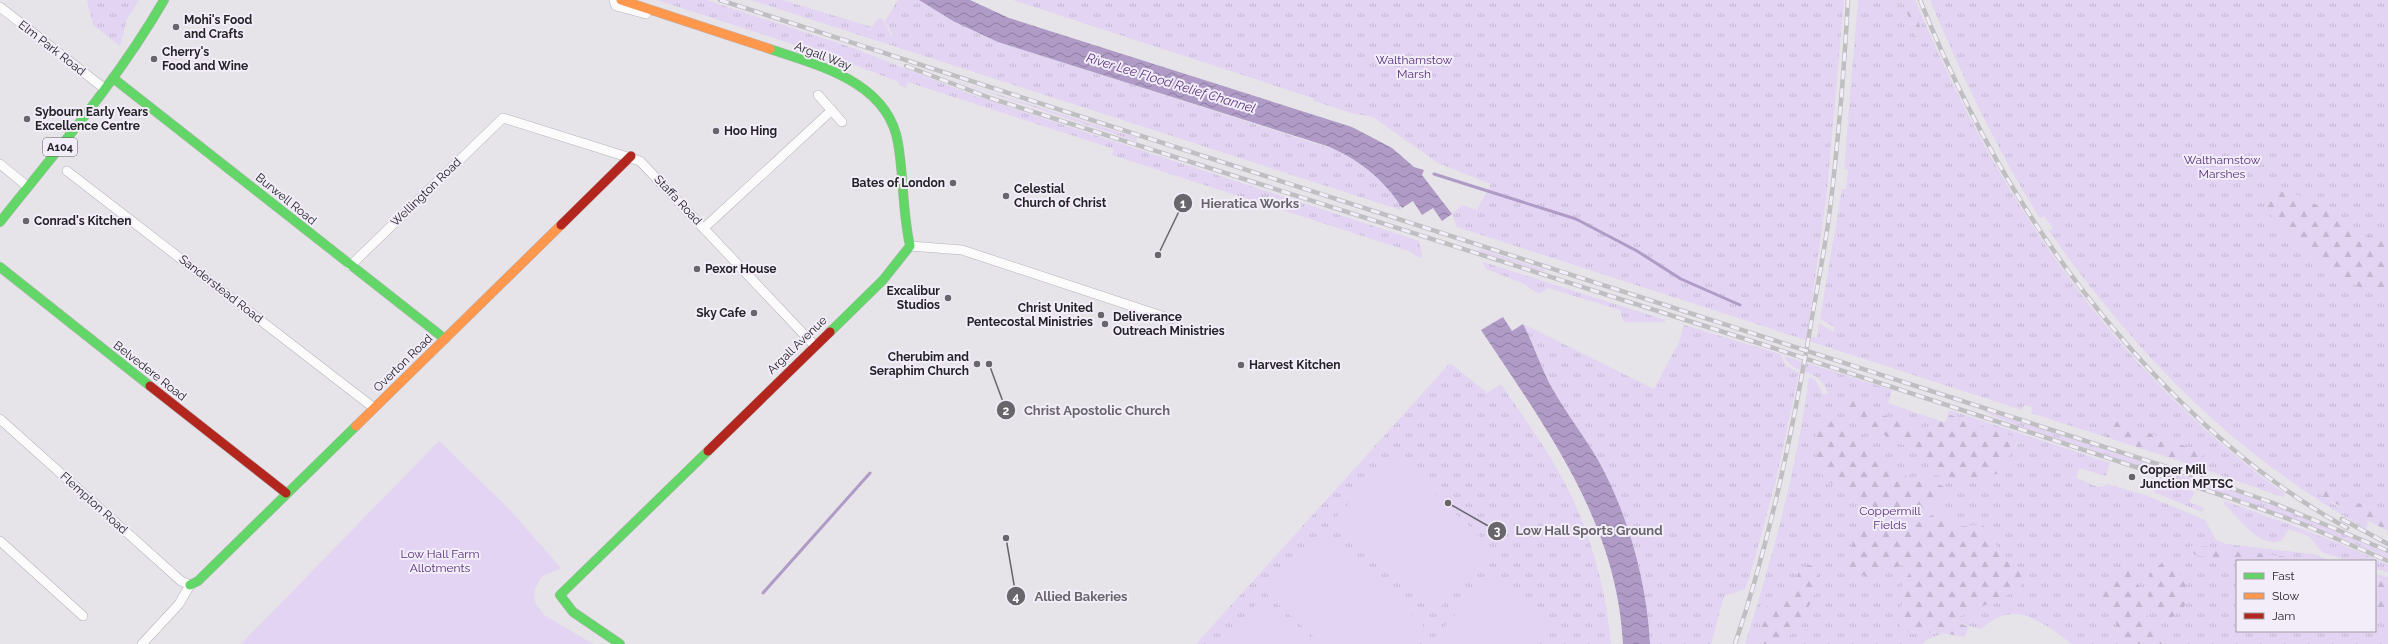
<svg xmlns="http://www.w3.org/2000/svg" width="2388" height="644" font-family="Raleway,sans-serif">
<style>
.grass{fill:url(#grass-tufts)}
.forest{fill:url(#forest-firs)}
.garden{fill:#e2d4f2}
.water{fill:url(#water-waves)}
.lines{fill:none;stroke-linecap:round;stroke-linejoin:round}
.stream{stroke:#af9bc6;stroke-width:3}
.street-casing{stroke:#b5b3b8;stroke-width:10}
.fast-casing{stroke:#b5b3b8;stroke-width:10}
.slow-casing{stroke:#b5b3b8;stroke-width:10}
.jam-casing{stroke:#b5b3b8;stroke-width:10}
.street{stroke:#fbfbfc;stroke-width:9}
.fast{stroke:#63d668;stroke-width:9}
.slow{stroke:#ff974d;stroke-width:9}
.jam{stroke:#b3261e;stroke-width:9}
.rail-casing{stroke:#bfbec0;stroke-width:4.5}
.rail{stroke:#f2edf9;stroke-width:3;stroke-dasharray:9;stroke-linecap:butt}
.poi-dot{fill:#69666b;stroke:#f2edf9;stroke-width:1.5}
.labels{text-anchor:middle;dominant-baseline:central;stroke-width:4;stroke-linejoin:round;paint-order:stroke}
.shield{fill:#f2edf9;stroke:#626066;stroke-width:1}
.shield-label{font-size:11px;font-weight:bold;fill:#252327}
.poi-label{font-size:12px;font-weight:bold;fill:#252327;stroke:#f2edf9;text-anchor:start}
.street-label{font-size:12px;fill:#252327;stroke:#f2edf9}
.park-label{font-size:12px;fill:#563079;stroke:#f2edf9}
.water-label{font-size:13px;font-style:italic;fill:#5e3881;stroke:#f2edf9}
.leader{fill:none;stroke:#69666b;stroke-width:1.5}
.callout-dot{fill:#69666b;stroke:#f2edf9;stroke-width:1.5}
.mark-label{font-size:12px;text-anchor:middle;font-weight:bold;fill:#fff}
.callout-label{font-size:13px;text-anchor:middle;font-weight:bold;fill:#69666b;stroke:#f2edf9;stroke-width:4;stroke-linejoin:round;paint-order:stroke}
</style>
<defs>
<pattern id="grass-tufts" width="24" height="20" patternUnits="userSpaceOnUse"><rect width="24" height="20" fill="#e2d4f2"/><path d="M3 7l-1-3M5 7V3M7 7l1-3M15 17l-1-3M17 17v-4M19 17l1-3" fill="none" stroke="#c2b6d0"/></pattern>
<pattern id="forest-firs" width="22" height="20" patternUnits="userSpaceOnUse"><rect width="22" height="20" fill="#e2d4f2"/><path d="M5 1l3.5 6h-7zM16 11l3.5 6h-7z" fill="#c2b6d0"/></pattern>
<pattern id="water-waves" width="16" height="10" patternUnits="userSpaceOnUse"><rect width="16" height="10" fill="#af9bc6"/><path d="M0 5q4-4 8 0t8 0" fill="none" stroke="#8e7ea1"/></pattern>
</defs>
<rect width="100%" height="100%" fill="#e6e3e9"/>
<g class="grass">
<path d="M87 0H139L127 19 120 46 93 25Z"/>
<path d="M657 0H706L853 48 975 96 1419 241 1422 255 1420 258 1409 251 1112 155 1114 149 908 82 906 88 899 85V82L839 59Z"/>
<path d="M751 0H782L872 27 878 18 883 20 892 37 893 35 885 21 898 0H919L953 21 998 42 1339 151C1355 160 1402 191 1401 210Z"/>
<path d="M1013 0H1844L1827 192 1807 335 1817 338 1819 323 1833 332 1835 327 1820 319 1842 189H1846L1848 170 1844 169 1858 0H1902L1917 39 1922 35 1913 0H1915C1996 196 2112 369 2285 494L2283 497 2183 462 2187 457 2198 458 2114 420 2106 437 2031 413 2032 407 2024 405 2022 410 1457 227 1452 214 1462 205 1477 210 1491 184 1438 163 1373 117 1351 113 1314 101 1313 98Z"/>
<path d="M1930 0H2388V515L2318 488 2333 504 2365 517 2368 522 2366 529C2232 453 2137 355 2049 231L2053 228 2044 216 2040 218C1996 149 1962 75 1930 0Z"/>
<path d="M933 74 1137 138 1136 141Z"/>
<path d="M1480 249 1545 270 1544 272 1479 251Z"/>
<path d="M1483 262 1665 320V322H1624L1620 310 1548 288 1539 294 1522 283 1486 269Z"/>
<path d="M1523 324 1654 389 1679 342 1684 325 1780 354 1786 366 1799 373 1775 484 1750 576 1745 589 1724 596 1711 644H1650C1648 596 1634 534 1612 491 1594 456 1571 423 1552 388 1541 368 1535 345 1523 324Z"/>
<path d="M1784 356 1892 390 1888 403 2016 447 2019 439 1948 414 1949 410 2110 463 2106 476 2079 468 2076 478 2095 486 2104 487 2107 484 2145 495 2205 520 2216 540 2226 544 2313 554 2330 561H2237V631H2375V574L2388 577V644H2149L2088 589 2115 620 2120 644C2108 644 2084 644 2073 644 2068 642 2061 635 2056 632 2028 613 2008 605 1981 629L1950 621 1983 605 1899 624C1908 640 1928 630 1943 633L1926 640 1923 644H1745C1773 556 1797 468 1809 377L1816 381 1823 395 1828 393C1818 365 1795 378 1784 356Z"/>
<path d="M1450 363 1487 393 1501 384C1523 417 1548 449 1565 484 1591 533 1606 589 1611 644H1196Z"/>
<path d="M1985 411 2237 493 2292 513 2388 554V558C2284 511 2176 479 2069 442 2057 439 1987 416 1985 411Z"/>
<path d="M2158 479 2195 492 2189 502 2204 508 2202 512 2154 492Z"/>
<path d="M2224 501C2280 521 2335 540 2388 565V572L2375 569V561H2349L2322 552 2310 537 2289 529 2281 541C2258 548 2239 517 2224 504Z"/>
</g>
<g class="forest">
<path d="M1902 0H1913L1922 35 1917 39Z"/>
<path d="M2270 191 2293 193 2333 213 2365 235 2388 240V297L2350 283 2304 246 2266 211V200Z"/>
<path d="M1847 399H1853L1869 409 1915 429 1923 430 1936 420 1945 423 1948 414 2019 439 1999 473 1969 482 1961 478 1933 475 1928 459 1921 454 1876 431 1847 409 1845 404Z"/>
<path d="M2114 420 2206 454 2198 458 2187 457 2183 462 2106 437Z"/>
<path d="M1820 422C1825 422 1831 421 1836 422 1857 425 1885 463 1905 476 1919 484 1935 480 1948 489L1949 493 1928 501V507L1910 513V527L1938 512 1959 527 1982 524 2008 562 2026 574 2019 590 1951 620 1969 627 1964 637 1938 632 1913 634 1902 630 1894 613 1907 600 1899 590 1910 572 1902 565 1867 577 1850 568C1849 539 1857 527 1881 513L1868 502 1823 479 1814 442Z"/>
<path d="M2318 487 2388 515V531L2321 496Z"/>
<path d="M2189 546 2215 547 2293 558 2292 561H2237V563L2195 555Z"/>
<path d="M2164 561 2178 572 2191 593 2183 609 2166 622 2155 605 2146 613 2162 644H2120L2115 620 2087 589 2107 588 2120 566 2135 570 2140 596 2148 604 2149 574Z"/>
<path d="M1808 565 1813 566 1819 577 1820 587 1812 598 1800 630 1789 635 1783 644H1755L1765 607C1791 605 1791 587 1801 568Z"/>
<path d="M2375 576 2388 580V616L2375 613Z"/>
</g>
<g class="garden">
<path d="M439 441 510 510 561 568 541 577 534 591 535 602 544 615 593 644H241Z"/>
<path d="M1395 456 1494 550 1436 612 1336 517Z"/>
<path d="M1322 533 1424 626 1407 644H1321L1266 593Z"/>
<path d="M1493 574 1551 628 1536 644H1428Z"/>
<path d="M1258 602 1303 644H1219Z"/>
</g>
<g class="water">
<path d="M919 0H970L1009 18 1352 127 1392 148 1414 167 1424 170 1422 175 1452 214 1442 221 1433 208 1422 215 1413 201 1402 208C1384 179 1358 159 1327 146L998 42 953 21Z"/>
<path d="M1503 317 1512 331 1523 324C1534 345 1541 368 1552 388 1566 413 1584 436 1598 460 1628 514 1647 582 1650 644H1623C1617 522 1546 428 1481 330Z"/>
</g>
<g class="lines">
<g class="stream">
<path d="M1434 174 1576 219 1637 251 1681 279 1740 305"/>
<path d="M763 593 870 473"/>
</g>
<defs>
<g id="street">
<path d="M614 1 616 6 646 14"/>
<path d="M0 7 105 89"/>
<path d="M818 95 842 122"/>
<path d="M0 164 28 187"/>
<path d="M67 171 374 408"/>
<path d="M704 228 832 110"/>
<path d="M910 246 962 250 1171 319"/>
<path d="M350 266 503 118 640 161 814 345"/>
<path d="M0 419 181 581 190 585 179 604 142 644"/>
<path d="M0 541 83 616"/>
</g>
<g id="fast">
<path d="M770 49C820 66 888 82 898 143 904 177 902 210 910 246L883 280 830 332"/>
<path d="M113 78 445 339"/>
<path d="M0 222C57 150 118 80 164 0"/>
<path d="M0 267 150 386"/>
<path d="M190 585 198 581 356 426"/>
<path d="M620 644 573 612 560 595 708 451"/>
</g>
<g id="slow">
<path d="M621 0 770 49"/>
<path d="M356 426 561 225"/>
</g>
<g id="jam">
<path d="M561 225 631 156"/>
<path d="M150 386 286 493"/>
<path d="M708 451 830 332"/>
</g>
</defs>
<use href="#street" class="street-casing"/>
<use href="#fast" class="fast-casing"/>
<use href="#slow" class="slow-casing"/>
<use href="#jam" class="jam-casing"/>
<use href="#street" class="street"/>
<use href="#fast" class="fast"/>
<use href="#slow" class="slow"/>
<use href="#jam" class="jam"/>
<defs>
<g id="rail">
<path d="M720 0 2210 481 2273 503 2388 551"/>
<path d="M1920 0C1980 149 2060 280 2174 395 2226 447 2283 493 2347 528"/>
<path d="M906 66 990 98 1758 343 2230 498 2300 523 2388 561"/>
<path d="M2342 519 2388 544"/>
<path d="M1735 644C1768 547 1789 447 1807 347 1814 303 1823 260 1829 217 1838 145 1844 72 1848 0"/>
</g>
</defs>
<use href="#rail" class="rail-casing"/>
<use href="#rail" class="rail"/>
</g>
<g class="poi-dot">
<circle cx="176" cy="27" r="4"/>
<circle cx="154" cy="59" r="4"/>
<circle cx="27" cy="119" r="4"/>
<circle cx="716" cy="131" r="4"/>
<circle cx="953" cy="183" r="4"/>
<circle cx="1006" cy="196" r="4"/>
<circle cx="26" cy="221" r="4"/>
<circle cx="697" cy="269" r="4"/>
<circle cx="948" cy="298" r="4"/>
<circle cx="754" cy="313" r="4"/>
<circle cx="1101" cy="315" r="4"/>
<circle cx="1105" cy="324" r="4"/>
<circle cx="977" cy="364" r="4"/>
<circle cx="1241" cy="365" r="4"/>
<circle cx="2132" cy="477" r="4"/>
</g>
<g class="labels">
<rect class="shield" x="43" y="138" width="34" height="18" rx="3"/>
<g class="shield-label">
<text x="60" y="147">A104</text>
</g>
<g class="poi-label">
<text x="184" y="20">Mohi's Food<tspan x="184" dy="14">and Crafts</tspan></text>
<text x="162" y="52">Cherry's<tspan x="162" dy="14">Food and Wine</tspan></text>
<text x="35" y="112">Sybourn Early Years<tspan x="35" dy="14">Excellence Centre</tspan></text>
<text x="724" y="131">Hoo Hing</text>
<text x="945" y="183" text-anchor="end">Bates of London</text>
<text x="1014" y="189">Celestial<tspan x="1014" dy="14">Church of Christ</tspan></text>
<text x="34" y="221">Conrad's Kitchen</text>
<text x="705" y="269">Pexor House</text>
<text x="940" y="291" text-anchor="end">Excalibur<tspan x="940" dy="14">Studios</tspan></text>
<text x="1093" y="308" text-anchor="end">Christ United<tspan x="1093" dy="14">Pentecostal Ministries</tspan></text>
<text x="746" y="313" text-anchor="end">Sky Cafe</text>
<text x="1113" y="317">Deliverance<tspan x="1113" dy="14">Outreach Ministries</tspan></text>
<text x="969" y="357" text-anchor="end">Cherubim and<tspan x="969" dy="14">Seraphim Church</tspan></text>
<text x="1249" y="365">Harvest Kitchen</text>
<text x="2140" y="470">Copper Mill<tspan x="2140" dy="14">Junction MPTSC</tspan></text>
</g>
<g class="street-label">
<text transform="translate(52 48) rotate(38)">Elm Park Road</text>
<text transform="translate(823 56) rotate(21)">Argall Way</text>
<text transform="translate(426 192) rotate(-44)">Wellington Road</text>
<text transform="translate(286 199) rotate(39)">Burwell Road</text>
<text transform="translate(678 200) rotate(47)">Staffa Road</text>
<text transform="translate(221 289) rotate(38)">Sanderstead Road</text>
<text transform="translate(797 345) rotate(-44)">Argall Avenue</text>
<text transform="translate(403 363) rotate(-44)">Overton Road</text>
<text transform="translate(150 371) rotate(38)">Belvedere Road</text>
<text transform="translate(94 503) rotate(42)">Flempton Road</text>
</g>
<g class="park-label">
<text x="1414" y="60">Walthamstow<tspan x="1414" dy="14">Marsh</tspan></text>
<text x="2222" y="160">Walthamstow<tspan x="2222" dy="14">Marshes</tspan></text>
<text x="1890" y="511">Coppermill<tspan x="1890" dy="14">Fields</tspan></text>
<text x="440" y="554">Low Hall Farm<tspan x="440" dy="14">Allotments</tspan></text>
</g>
<g class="water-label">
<text transform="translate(1171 83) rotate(17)">River Lee Flood Relief Channel</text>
</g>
</g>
<path class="leader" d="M1158 255L1183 203M989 364L1006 410M1448 503L1497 531M1006 538L1016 596"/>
<g class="callout-dot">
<circle cx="1158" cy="255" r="4"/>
<circle cx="989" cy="364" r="4"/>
<circle cx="1448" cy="503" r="4"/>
<circle cx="1006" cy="538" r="4"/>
<circle cx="1183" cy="203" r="10"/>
<circle cx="1006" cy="410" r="10"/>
<circle cx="1497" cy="531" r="10"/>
<circle cx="1016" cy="596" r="10"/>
</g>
<g class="mark-label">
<text x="1183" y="208">1</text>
<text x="1006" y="415">2</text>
<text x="1497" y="535">3</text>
<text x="1016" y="601">4</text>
</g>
<g class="callout-label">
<text x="1250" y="208">Hieratica Works</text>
<text x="1097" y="415">Christ Apostolic Church</text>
<text x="1589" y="535">Low Hall Sports Ground</text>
<text x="1081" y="601">Allied Bakeries</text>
</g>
<rect x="2236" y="560" width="140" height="72" fill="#f2edf9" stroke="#a09ca5"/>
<rect x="2244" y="573" width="20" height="6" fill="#63d668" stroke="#a09ca5"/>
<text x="2272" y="580" font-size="12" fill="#252327">Fast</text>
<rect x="2244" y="593" width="20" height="6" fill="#ff974d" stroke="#a09ca5"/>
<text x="2272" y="600" font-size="12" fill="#252327">Slow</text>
<rect x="2244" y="613" width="20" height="6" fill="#b3261e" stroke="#a09ca5"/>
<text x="2272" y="620" font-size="12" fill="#252327">Jam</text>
</svg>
